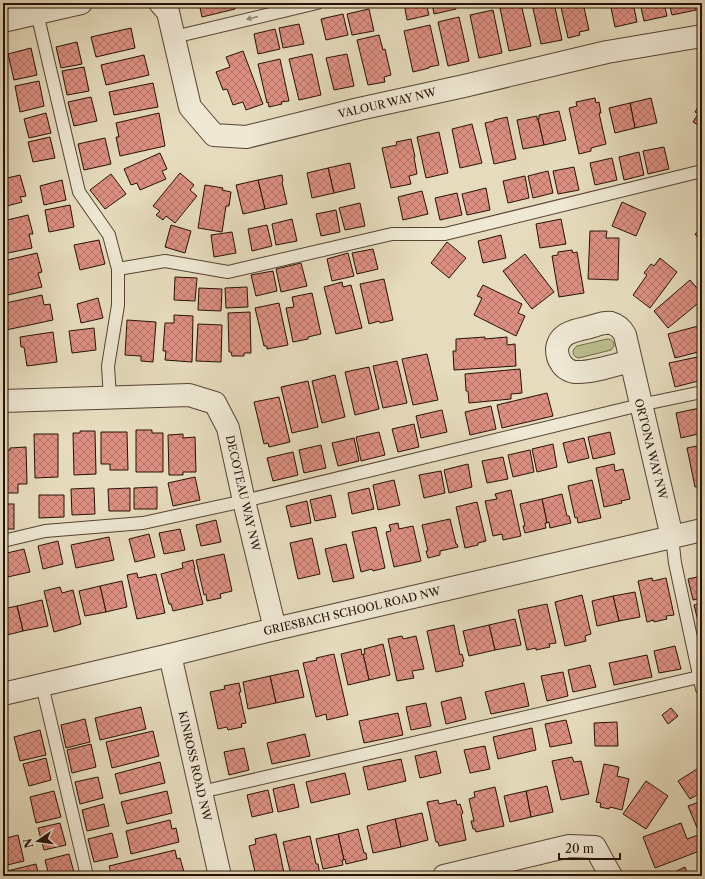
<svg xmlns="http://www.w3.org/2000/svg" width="705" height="879" font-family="'Libre Caslon Text',serif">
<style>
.green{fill:#babf8e;stroke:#70684a}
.building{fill:url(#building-cross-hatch);stroke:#271007}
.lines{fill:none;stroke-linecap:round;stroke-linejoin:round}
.service-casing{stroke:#574334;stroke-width:14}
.minor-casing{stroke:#574334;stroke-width:24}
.service{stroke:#efe8d4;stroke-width:12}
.minor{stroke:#efe8d4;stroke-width:22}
.oneway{fill:#958778}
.labels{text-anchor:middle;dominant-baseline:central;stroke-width:4;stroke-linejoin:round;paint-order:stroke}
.street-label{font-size:11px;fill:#271007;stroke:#efe8d4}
</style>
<defs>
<pattern id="building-cross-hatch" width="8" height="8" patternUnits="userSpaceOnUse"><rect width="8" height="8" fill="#dd9082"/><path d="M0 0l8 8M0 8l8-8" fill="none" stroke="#b37468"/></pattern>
</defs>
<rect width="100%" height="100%" fill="#e6dcbd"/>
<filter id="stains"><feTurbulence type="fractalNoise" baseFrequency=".005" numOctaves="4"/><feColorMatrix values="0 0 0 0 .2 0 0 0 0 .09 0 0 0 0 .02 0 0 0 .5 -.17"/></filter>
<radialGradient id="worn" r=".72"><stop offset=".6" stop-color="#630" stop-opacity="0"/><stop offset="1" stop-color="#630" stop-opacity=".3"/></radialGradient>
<path class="green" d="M607 339C612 339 614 341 614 346L611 350 579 358C572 357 571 350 577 346Z"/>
<g class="building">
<path d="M199 3H241L235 6V9L202 17Z"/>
<path d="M404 3H426L429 15 407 20Z"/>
<path d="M432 3H455L456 9 434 14Z"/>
<path d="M536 3H554L562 40 541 44 532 4Z"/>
<path d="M560 3H583L589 30 579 32 580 35 568 38Z"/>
<path d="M610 3H633L637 22 615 27Z"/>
<path d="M640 3H664L667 16 644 21Z"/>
<path d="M669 3H695L696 10 672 15Z"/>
<path d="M521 4 531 46 509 51 500 8Z"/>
<path d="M369 9 374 31 352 35 347 14Z"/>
<path d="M493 10 502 53 479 58 470 15Z"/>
<path d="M343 14 348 35 326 40 321 19Z"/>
<path d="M459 17 469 61 448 66 438 22Z"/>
<path d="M299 24 304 44 283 48 279 28Z"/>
<path d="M430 25 439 65 429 67V68L413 72 404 31Z"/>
<path d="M131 28 135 48 96 57 91 37Z"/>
<path d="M275 29 280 49 258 54 254 34Z"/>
<path d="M379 35 383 50 385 49 391 75 384 77 385 82 368 85 357 40Z"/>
<path d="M77 42 82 64 61 68 56 47Z"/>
<path d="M31 48 37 75 14 80 8 54Z"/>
<path d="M243 51 263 104 246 110 243 102 233 105 227 89 223 90 216 72 230 67 226 57Z"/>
<path d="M312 54 321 95 299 100 289 59Z"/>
<path d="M347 54 354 86 334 90 326 58Z"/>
<path d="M144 55 149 75 106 85 101 65Z"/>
<path d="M280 59 289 101 281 102 282 104 269 107 268 102 267 103 258 64Z"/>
<path d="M3 63 7 81 3 82Z"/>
<path d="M84 67 89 91 67 95 62 71Z"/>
<path d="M39 81 44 106 20 112 15 86Z"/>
<path d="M153 83 158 107 114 115 109 92Z"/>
<path d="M91 97 97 121 74 126 68 102Z"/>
<path d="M702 97V127L693 122 698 114 695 112 701 102 700 101Z"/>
<path d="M595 98 596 103 599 102 601 113H599L606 144 591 148V151L579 154 569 108 577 106 576 102Z"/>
<path d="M651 98 657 123 635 128 630 103Z"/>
<path d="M630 103 635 128 615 133 609 108Z"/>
<path d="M559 111 566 140 544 145 538 119H539V115Z"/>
<path d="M46 113 51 133 29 138 24 119Z"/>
<path d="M159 113 165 146 120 156 116 137H119L116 123Z"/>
<path d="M537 116V119H538L544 145 523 149 517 120Z"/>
<path d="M507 117 516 159 494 164 485 123 494 121V120Z"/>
<path d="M472 124 482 163 460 168 452 129Z"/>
<path d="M439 132 448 173 426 178 417 137Z"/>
<path d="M50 137 55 158 33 162 28 142Z"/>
<path d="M105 138 111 164 84 170 78 144Z"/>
<path d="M411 139 415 157H414L417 174 409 176 411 184 391 188 382 148 397 145 396 142Z"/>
<path d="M664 147 669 169 648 174 643 151Z"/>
<path d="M639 152 644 175 624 180 619 157Z"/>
<path d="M160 153 167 169 162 171 166 179 140 190 137 183 131 185 124 169Z"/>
<path d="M612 158 617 180 595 185 590 163Z"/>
<path d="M350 163 355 188 334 193 328 168Z"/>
<path d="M574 167 579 190 558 194 553 171Z"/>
<path d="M328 168 334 193 312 198 307 173Z"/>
<path d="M548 171 553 193 533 198 528 176Z"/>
<path d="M180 173 194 185 190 190 197 196 175 223 166 216 163 220 156 215 160 211 153 206Z"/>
<path d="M111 174 126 194 105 209 90 190Z"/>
<path d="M20 175 26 196 20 197 22 202 3 207V179Z"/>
<path d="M282 175 283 181 282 182 287 204 265 209 258 180Z"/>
<path d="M525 176 529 198 508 203 503 181Z"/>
<path d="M62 180 66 200 44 205 40 186Z"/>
<path d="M258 180 265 209 243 214 236 185Z"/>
<path d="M205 185 223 188 222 190 231 192 229 206H226L222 232 198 228Z"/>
<path d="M486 188 490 210 467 215 462 194Z"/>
<path d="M422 191 428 214 403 220 398 197Z"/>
<path d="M457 193 462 215 440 220 435 198Z"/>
<path d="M622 202 646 213 636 236 612 226Z"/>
<path d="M360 203 365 226 345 230 339 208Z"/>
<path d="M70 205 74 227 49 232 45 210Z"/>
<path d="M336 210 340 232 321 236 316 214Z"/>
<path d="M28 215 33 234H29L32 248 3 254V221Z"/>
<path d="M292 219 297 241 276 245 272 224Z"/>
<path d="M561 219 566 244 540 248 536 224Z"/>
<path d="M171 225 191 231 185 253 165 247Z"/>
<path d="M267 225 272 246 252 251 248 229Z"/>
<path d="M702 229V243L695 234Z"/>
<path d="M590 231H607L606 238H619L618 280 588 279Z"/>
<path d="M232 232 236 253 214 257 211 235Z"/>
<path d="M501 235 506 258 483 263 478 241Z"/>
<path d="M99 240 105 264 80 270 74 245Z"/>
<path d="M447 242 466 258 449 278 431 263Z"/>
<path d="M373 249 378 269 357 274 352 253Z"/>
<path d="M572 250 573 253 577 252 584 293 559 297 552 256 558 255V252Z"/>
<path d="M37 253 42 272 38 273 42 287 3 296V261Z"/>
<path d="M348 253 354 276 332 281 327 259Z"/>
<path d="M525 254 554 292 532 309 503 271Z"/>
<path d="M660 258 677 272 650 308 633 295 647 275 644 273 651 264 654 266Z"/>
<path d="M301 263 307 286 281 292 276 269Z"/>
<path d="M273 271 277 291 256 296 251 275Z"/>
<path d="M175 277 197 278 195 301 174 300Z"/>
<path d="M384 279 393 320 380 323 379 321 369 324 360 284Z"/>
<path d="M690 280 702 294V300L668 328 654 311Z"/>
<path d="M342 282 343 287 351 285 362 328 336 334 324 287Z"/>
<path d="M483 285 522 304 518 313 525 316 516 336 474 315 482 298 477 296Z"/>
<path d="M247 287 248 307 226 308 225 288Z"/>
<path d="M199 288 222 289 221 311 198 310Z"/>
<path d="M312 293 321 334 308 337V339L293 342 286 308 294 307 292 297Z"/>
<path d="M42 295 44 305 50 304 53 320 6 330 3 313 8 312 6 303Z"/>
<path d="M98 298 103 318 81 323 77 304Z"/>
<path d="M279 303 288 345 267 349V346H264L255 308Z"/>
<path d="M250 312 251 353H244V356H232L231 352H229L228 313Z"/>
<path d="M174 315 193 316 192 362 165 360 166 351H163L165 323H174Z"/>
<path d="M127 320 156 322 153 362 141 361V356L125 355Z"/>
<path d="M198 324 222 325 221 362 196 361Z"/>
<path d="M702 325V351L675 358 668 334Z"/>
<path d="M94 328 96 350 72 353 69 331Z"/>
<path d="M53 332 57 362 27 366 24 347H21L20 337Z"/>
<path d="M485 337V339L507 337V345L515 344 516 366 454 370 453 351H456V339Z"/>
<path d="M427 354 438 400 413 405 402 359Z"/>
<path d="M702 356V380L675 387 669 363Z"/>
<path d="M397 361 407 403 383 408 373 366Z"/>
<path d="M369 367 379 409 355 415 345 372Z"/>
<path d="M520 369 522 393 511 394V399L469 403 468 391H466L465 374Z"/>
<path d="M335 375 345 417 322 423 312 381Z"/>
<path d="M308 381 318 427 292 433 281 387Z"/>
<path d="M547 393 553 416 502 428 497 405Z"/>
<path d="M279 397 290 442 269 447 268 443 264 444 254 402Z"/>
<path d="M491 406 496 429 470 435 465 412Z"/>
<path d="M700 408 702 419V433L681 438 676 413Z"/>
<path d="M442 410 447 432 421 438 416 416Z"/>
<path d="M414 424 419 447 398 452 392 429Z"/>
<path d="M136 430H152V433H163V472H136Z"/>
<path d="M80 431H95L96 474 74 475 73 433H80Z"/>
<path d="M101 432H127L128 470H110V464H101Z"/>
<path d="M379 432 385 455 361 461 356 437Z"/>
<path d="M610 432 615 454 593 459 588 437Z"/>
<path d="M34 434H58V477L35 478Z"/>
<path d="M183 434V438L195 437 196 472H183V475H169L168 435Z"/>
<path d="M354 438 359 461 338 466 332 443Z"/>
<path d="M584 438 589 458 568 463 563 443Z"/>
<path d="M553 444 557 467 537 472 532 449Z"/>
<path d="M321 445 326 468 304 473 299 450Z"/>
<path d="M702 445V486L695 487 687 448Z"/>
<path d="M26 447 27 484H18V493H3V451L10 450V448Z"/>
<path d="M530 450 534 472 513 477 508 455Z"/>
<path d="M293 452 298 475 273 481 267 458Z"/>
<path d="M503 457 508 479 487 483 482 461Z"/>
<path d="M468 464 472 487 449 493 444 470Z"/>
<path d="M614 464 615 471 623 469 630 499 621 501 622 503 604 507 596 468Z"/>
<path d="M441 471 445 493 424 498 419 475Z"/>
<path d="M195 477 200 500 173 506 168 483Z"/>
<path d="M394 480 400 505 378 510 373 485Z"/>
<path d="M592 480 601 518 578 523 577 517 575 518 568 486Z"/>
<path d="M157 487V509H134V488Z"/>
<path d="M94 488 95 514 72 515 71 489Z"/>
<path d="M130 488V511H109L108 489Z"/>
<path d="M369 488 374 509 352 514 348 493Z"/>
<path d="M511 490 521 536 503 540 502 534 493 536 485 501 497 499 495 494Z"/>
<path d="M562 494 567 516H569L571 523 550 528 549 522 547 523 542 499Z"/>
<path d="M39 495H64V517L39 518Z"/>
<path d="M331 495 336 517 315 521 310 500Z"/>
<path d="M542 499 547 523H545L546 528 525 533 523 526H525L520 504Z"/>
<path d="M307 501 311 523 291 527 286 506Z"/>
<path d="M477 502 486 541 478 543V545L465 548 456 507Z"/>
<rect x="3" y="504" width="11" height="25"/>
<path d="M450 519 456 544H457L458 547 440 551V555L428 558 426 551H428L422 525Z"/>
<path d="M216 520 221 542 201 546 196 525Z"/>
<path d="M398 523 399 529 413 526 421 561 394 567 386 532 391 531 389 525Z"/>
<path d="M376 527 385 568 373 571 372 569 361 572 352 532Z"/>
<path d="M180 529 185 550 164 554 159 533Z"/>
<path d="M149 534 155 557 135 562 129 539Z"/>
<path d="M109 537 114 560 76 568 71 545Z"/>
<path d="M312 538 320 574 298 579 290 543Z"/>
<path d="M58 541 63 564 43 569 38 546Z"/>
<path d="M346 544 354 578 333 582 325 549Z"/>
<path d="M24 549 30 572 3 578V554Z"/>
<path d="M224 554 232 591 220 594 221 598 207 601 206 594 204 595 196 560Z"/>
<path d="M193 560 195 569H194L203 604 173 611 171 604H169L161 574 183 568 182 563Z"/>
<path d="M137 573 138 578 156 574 165 613 137 619 127 575Z"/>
<path d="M702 576V598L693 600 688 579Z"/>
<path d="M652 578 653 581 666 578 674 615 666 616 667 619 654 622V620L647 622 638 581Z"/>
<path d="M122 581 127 607 106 612 100 586Z"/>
<path d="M100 586 106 612 85 616 79 591Z"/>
<path d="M60 587 62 593 73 590 81 624 54 632 44 591Z"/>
<path d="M635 592 640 617 619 621 613 596Z"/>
<path d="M582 595 591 634 585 636 586 641 565 646 555 602Z"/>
<path d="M613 596 619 621 597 626 592 601Z"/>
<path d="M42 600 48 626 23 631 17 606Z"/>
<path d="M702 603V624L699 625 694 605Z"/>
<path d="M547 604 556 643 549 644 550 647 536 650V648L527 650 518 610Z"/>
<path d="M17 606 23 631 3 636V609Z"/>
<path d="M515 619 521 645 495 650 489 625Z"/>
<path d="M454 625 460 655 462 654 464 661 462 662 463 666 436 672 427 631Z"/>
<path d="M489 625 495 650 469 656 463 631Z"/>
<path d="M402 636 403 639 416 636 424 669 412 671 414 678 397 681 388 639Z"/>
<path d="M383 644 390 675 369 680 363 654H365L364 649Z"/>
<path d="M675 646 681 669 659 673 654 651Z"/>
<path d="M361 649 362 655 363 654 369 680 348 685 341 654Z"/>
<path d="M334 654 348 715 327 720 326 714 316 717 303 663 317 660 316 658Z"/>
<path d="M647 655 652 677 614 685 609 663Z"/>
<path d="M590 665 596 687 573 692 568 670Z"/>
<path d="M298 670 304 697 276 703 270 676Z"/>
<path d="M563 672 568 696 547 701 541 676Z"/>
<path d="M270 676 276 703 248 709 243 682Z"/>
<path d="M239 683 241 692H239L246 723 241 724 242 727 228 730 227 727 218 729 210 692 225 689 224 686Z"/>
<path d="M524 683 529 706 491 714 485 692Z"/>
<path d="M461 697 466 719 446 724 441 702Z"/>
<path d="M426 703 431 726 411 730 406 707Z"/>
<path d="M141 707 146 729 100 740 95 718Z"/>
<path d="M671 708 678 716 668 724 662 715Z"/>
<path d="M398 713 403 735 364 743 359 721Z"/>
<path d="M85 719 90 742 66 748 61 725Z"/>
<path d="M566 720 572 743 550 747 545 724Z"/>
<path d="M617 722 618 746H595L594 723Z"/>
<path d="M532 728 536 750 498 759 493 737Z"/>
<path d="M40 730 46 755 20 761 14 737Z"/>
<path d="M153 731 159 756 112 768 106 742Z"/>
<path d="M305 734 310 756 272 764 267 743Z"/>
<path d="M91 744 96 767 72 773 67 750Z"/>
<path d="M485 746 490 769 470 773 464 750Z"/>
<path d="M244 748 249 770 229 775 224 752Z"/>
<path d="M436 751 441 773 420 778 415 756Z"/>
<path d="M572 757 574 762 581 761 589 794 561 800 552 761Z"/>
<path d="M46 758 51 780 29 786 23 764Z"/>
<path d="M401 759 406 781 368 790 363 767Z"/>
<path d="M160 762 165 783 120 794 115 774Z"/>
<path d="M604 764 619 767 617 776 629 779 622 810 610 807 609 809 600 807 601 803 596 802Z"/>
<path d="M697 769 702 777V792L690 799 678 781Z"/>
<path d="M345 773 350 794 311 803 306 782Z"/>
<path d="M98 777 103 798 80 804 75 782Z"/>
<path d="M646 781 668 796 646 829 623 814Z"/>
<path d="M294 784 299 807 278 812 273 789Z"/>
<path d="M547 786 553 812 531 817 526 791Z"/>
<path d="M495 787 504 826 476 832 475 829H473L471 821H474L469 799 475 797 474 792Z"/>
<path d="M268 790 273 812 252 817 247 795Z"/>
<path d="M54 791 61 817 36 823 30 797Z"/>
<path d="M167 791 172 813 127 824 121 802Z"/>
<path d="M526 791 531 817 510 822 504 796Z"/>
<path d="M438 800 439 804 456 800 457 805 460 804 463 813 461 814 466 840 439 846 438 842H436L427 802Z"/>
<path d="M702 801V829L698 830 688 806Z"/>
<path d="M104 804 109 826 87 831 82 810Z"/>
<path d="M422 813 428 840 401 847 395 819Z"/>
<path d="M395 819 401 847 373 853 367 826Z"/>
<path d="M170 820 172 829 176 828 179 842 131 854 126 831Z"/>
<path d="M60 823 66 845 44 850 38 828Z"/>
<path d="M681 823 687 839 701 834 702 850 655 868 643 837Z"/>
<path d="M358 829 364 853H366L367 859 346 864 345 859 344 860 338 834Z"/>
<path d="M112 833 118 857 94 862 88 839Z"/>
<path d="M276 834 284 873 269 876H256L249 846 256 844 255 839Z"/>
<path d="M338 834 344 860H342L343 865 323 869 316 839Z"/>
<path d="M18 835 24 861 3 866V839Z"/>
<path d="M310 836 316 864H318L320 875 293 876V875H291L283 842Z"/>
<path d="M175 850 177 859 180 858 184 872 167 876H112L109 866Z"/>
<path d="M69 854 75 876H49L45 860Z"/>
<path d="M36 864 39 876H3V872Z"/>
<path d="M685 867 687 873 689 872 691 876H666Z"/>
</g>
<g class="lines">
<defs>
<g id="service">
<path d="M37 13 79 192 109 235 118 269V305L108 366 110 398"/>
<path d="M174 37 317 3"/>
<path d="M118 269 165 261 228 272 392 234H445L702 171"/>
<path d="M672 537 675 563 702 689"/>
<path d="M3 541 45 531 143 523 244 501 640 405 702 392"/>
<path d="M42 685 87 876"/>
<path d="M201 792 699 677"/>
</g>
<g id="minor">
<path d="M160 3 168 12 190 107 214 135 246 137 359 109 464 86 607 52 702 36"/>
<path d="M3 21 81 3"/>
<path d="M630 361C615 365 591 373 576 372 570 372 564 368 561 363 558 359 557 354 557 349 559 332 577 330 590 327 597 325 604 322 611 323 618 325 622 329 625 335L672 537"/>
<path d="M3 401 189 395 215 403 228 428 244 501 275 629"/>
<path d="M170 655 220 876"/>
<path d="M3 694 170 655 275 629 702 530"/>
<path d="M444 876 569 846 595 847 611 876"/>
</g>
</defs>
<use href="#service" class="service-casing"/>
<use href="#minor" class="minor-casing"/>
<use href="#service" class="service"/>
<use href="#minor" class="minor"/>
</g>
<defs><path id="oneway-solid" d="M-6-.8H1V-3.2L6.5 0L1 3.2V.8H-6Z"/></defs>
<use class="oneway" href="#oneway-solid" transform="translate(252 18) rotate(167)"/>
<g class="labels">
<g class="street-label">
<text transform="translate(387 103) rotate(-13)">VALOUR WAY NW</text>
<text transform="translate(651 449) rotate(76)">ORTONA WAY NW</text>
<text transform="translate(243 493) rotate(77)">DECOTEAU WAY NW</text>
<text transform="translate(352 611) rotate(-13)">GRIESBACH SCHOOL ROAD NW</text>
<text transform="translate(195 766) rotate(77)">KINROSS ROAD NW</text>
</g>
</g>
<rect width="705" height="879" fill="none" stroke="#e6dcbd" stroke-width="16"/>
<rect x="4" y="4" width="697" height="871" fill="none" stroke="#271007" stroke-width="2"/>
<rect x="8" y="8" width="689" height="863" fill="none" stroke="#271007"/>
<g transform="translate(38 841) rotate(257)" stroke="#efe8d4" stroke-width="3" paint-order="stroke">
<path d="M0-3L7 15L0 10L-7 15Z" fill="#271007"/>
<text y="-6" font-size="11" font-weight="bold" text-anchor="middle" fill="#271007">N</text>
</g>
<path d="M559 853v6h61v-6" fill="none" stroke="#271007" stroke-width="2"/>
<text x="565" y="853" font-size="12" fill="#271007" stroke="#efe8d4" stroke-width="3" paint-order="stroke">20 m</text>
<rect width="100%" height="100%" filter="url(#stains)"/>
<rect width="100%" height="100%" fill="url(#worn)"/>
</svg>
